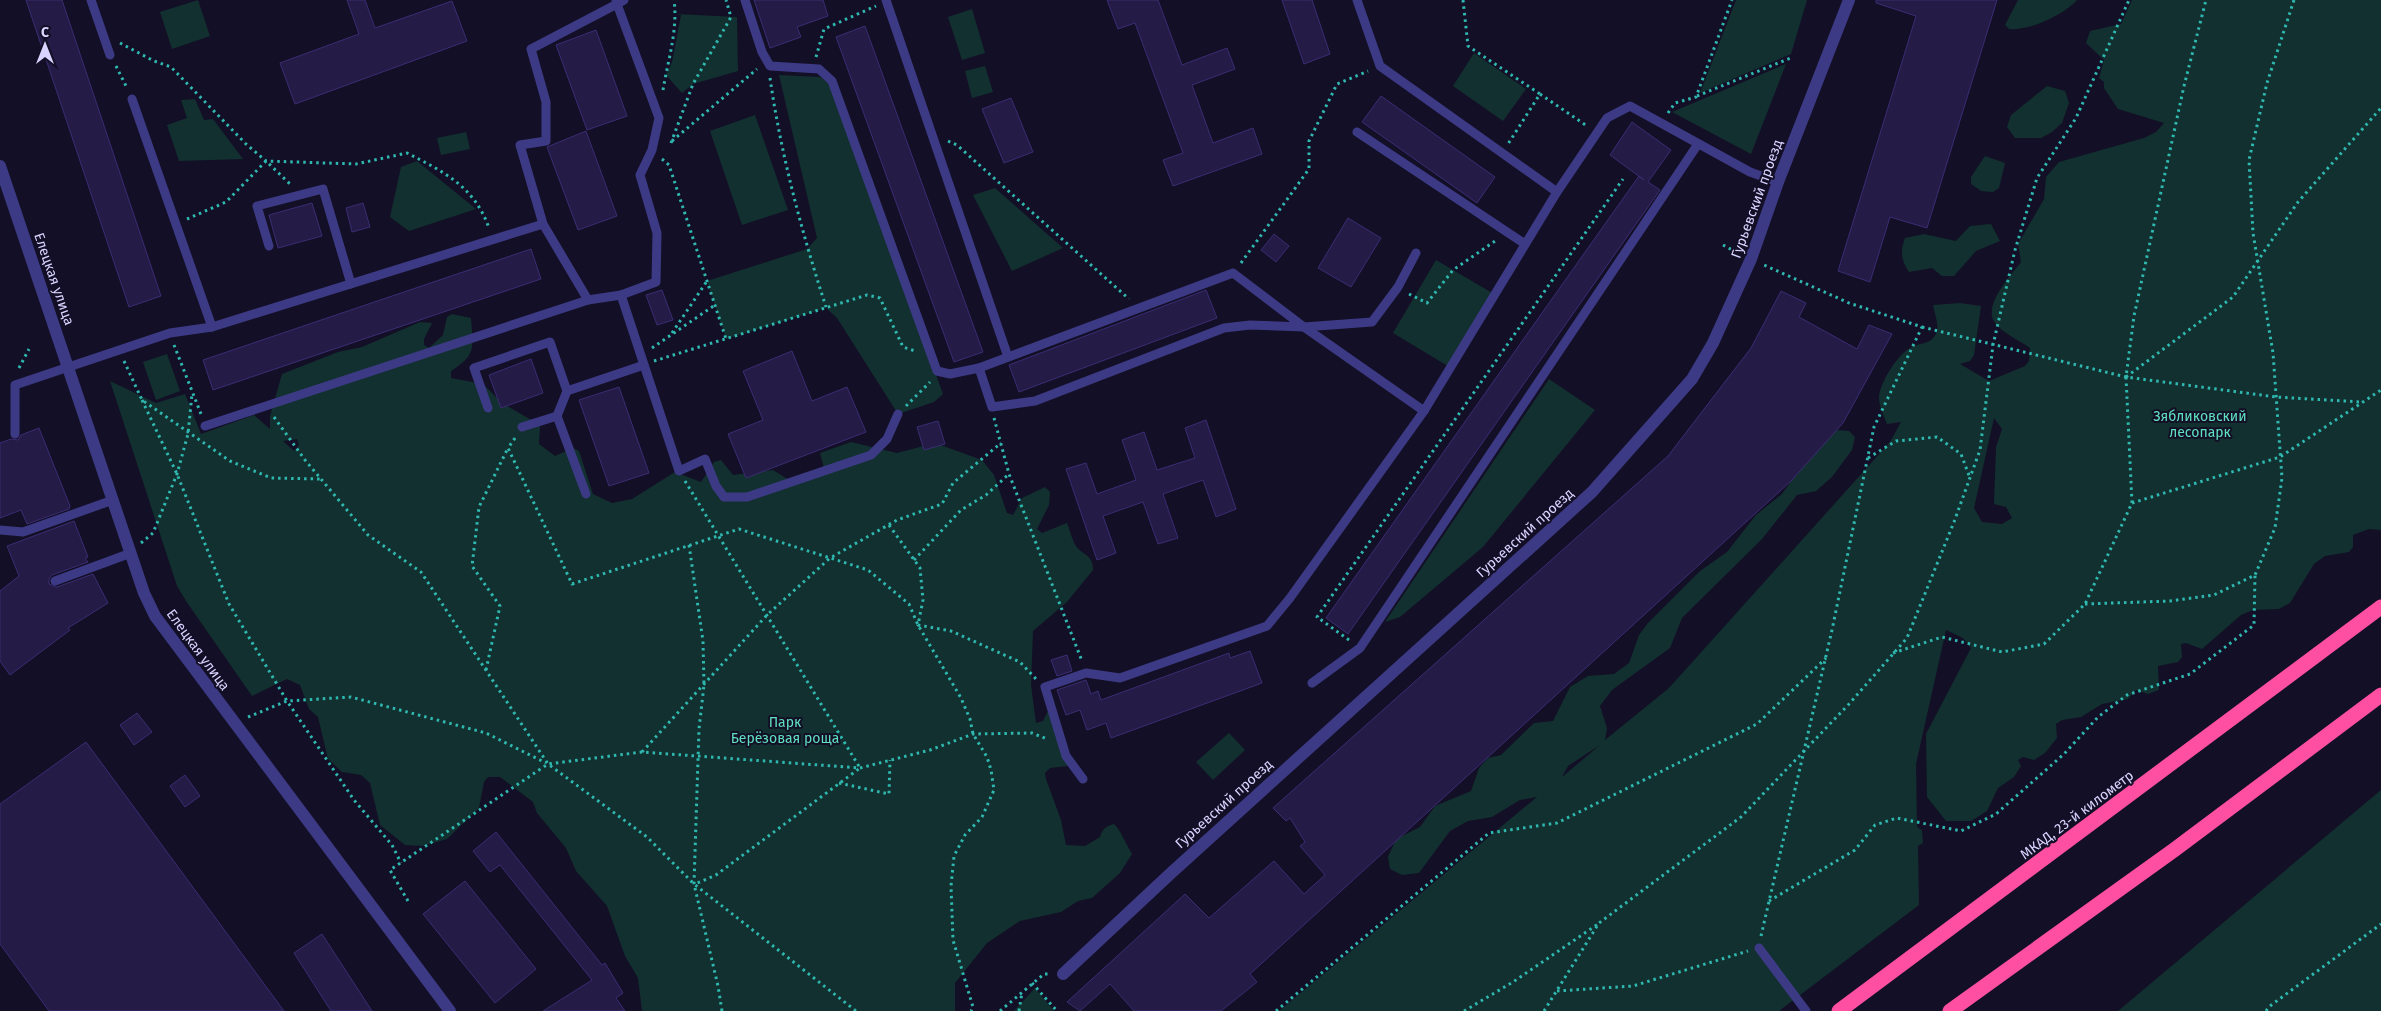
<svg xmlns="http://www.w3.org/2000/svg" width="2381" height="1011" font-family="'Fira Sans',sans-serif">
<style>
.green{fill:#12302f;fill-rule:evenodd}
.building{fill:#241b47;stroke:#3b2d73}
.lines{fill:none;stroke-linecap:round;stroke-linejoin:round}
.path{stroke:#2fb8b0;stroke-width:3;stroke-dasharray:2.5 4;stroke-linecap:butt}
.lane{stroke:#3d3a85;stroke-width:9}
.street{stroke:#3d3a85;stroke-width:12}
.highway{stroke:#ff4fa3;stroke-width:15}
.labels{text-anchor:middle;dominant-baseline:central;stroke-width:4;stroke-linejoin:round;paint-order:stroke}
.street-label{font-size:14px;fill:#d9d4ff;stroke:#130f26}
.park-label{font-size:14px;fill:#5fe0c0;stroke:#130f26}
</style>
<rect width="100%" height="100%" fill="#130f26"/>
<g class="green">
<path d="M198 0 210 36 172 49 160 12Z"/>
<path d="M1736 0H1807L1791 54 1700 93Z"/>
<path d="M2018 0H2077C2064 15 2029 31 2009 29L2005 25Z"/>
<path d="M2132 0H2381V530L2369 529 2353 535V547L2349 552 2325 556 2314 564 2290 603 2279 609 2253 610 2241 615 2202 649 2186 643 2181 644 2182 657 2178 662 2158 666 2159 690 2148 694 2136 690 2128 699 2102 704 2081 717 2062 720 2056 724 2057 738 2045 753 2034 760 2023 757 2018 760 2021 766 2014 777 1998 788 1987 811 1971 821H1946L1927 797 1926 734 1971 648 1963 638 1946 630 1916 764 1917 827 1922 830 1923 843 1918 846 1919 905 1779 1011H1279L1537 797 1520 800 1492 817 1468 821 1450 831 1419 873 1402 875 1390 869 1388 857 1396 839 1420 827 1435 806 1471 791 1479 768 1488 758 1501 755 1534 723 1553 721 1570 687 1588 676 1614 674 1629 663 1639 635 1648 623 1700 571 1727 552 1756 515 1782 494 1819 442 1836 430 1849 431 1855 437 1852 450 1832 477 1816 491 1797 495 1762 539 1682 618 1670 648 1612 690 1600 706 1607 728 1605 740 1669 688 1890 442 1901 422 1887 424C1884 416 1879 406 1879 398 1879 384 1898 353 1912 347 1922 342 1932 345 1937 331 1939 324 1934 312 1933 305L1960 303 1981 306 1974 355 1970 361 1960 364 1989 381 2025 366 2029 361 2030 348C2020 341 2003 333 1995 323 1982 306 2011 275 2021 262L2018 244 2044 199 2046 177 2059 162 2144 138 2156 132 2164 123 2118 109 2104 88V82L2099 78 2104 60 2086 43 2090 31 2121 24ZM1994 418 2002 429 1996 447 1994 504 2006 507 2012 518 2002 524 1982 522 1974 508ZM1600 745 1562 777 1568 766Z"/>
<path d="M972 9 985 53 962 60 948 17Z"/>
<path d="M676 14 737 17 738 71 693 84 682 93 666 75 672 62 681 15Z"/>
<path d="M1474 53 1526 89 1503 121 1453 86Z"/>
<path d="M1786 64 1751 154 1672 112Z"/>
<path d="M985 66 993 92 972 98 965 71Z"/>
<path d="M779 75 820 77 829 83 943 394 934 402 898 414 837 318 826 308 726 339 707 281 807 249 817 238Z"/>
<path d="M2047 86 2065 91 2069 103 2062 123 2052 132 2041 138H2015L2007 127 2011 115Z"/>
<path d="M195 99 204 120 213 119 243 159 179 161 167 125 187 118 181 100Z"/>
<path d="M755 115 788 210 742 225 710 131Z"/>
<path d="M466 132 470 149 441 155 437 138Z"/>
<path d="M1985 156 2005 163 1999 188 1993 192 1981 191 1971 184V177Z"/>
<path d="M417 161 476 209 409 231 390 217 401 167Z"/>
<path d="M995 188 1063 248 1012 271 973 195Z"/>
<path d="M1991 224 2000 241 1976 251 1954 276H1942L1932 268 1909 272C1901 260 1900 252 1905 238L1924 234 1956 241 1970 226Z"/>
<path d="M1436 260 1494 294 1451 368 1393 333Z"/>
<path d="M452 314 471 318C473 347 477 355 451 371V378L483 384 502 403 540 425 539 444 555 456 573 448 579 451 593 494 612 503 632 499 675 472 701 482 714 462 721 460 733 475 773 470 789 480 824 468 820 453 851 442 897 453 935 443 982 460 994 475 1007 513 1013 515 1022 498 1045 487 1050 492 1049 505 1037 529 1042 533 1067 523C1070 530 1072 540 1076 546 1083 556 1093 554 1093 570L1067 602 1033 631 1031 685 1036 723 1043 721 1049 709 1068 766 1050 768 1045 773 1046 779 1061 820 1066 845 1085 846 1100 837C1102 829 1106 826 1114 824 1120 829 1127 846 1132 854L1120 873 1092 898 1078 901 1061 912 1020 921 987 943 955 983V1011H642L638 978 625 956 607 906 576 871 566 848 537 813 533 802 500 777H488L484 782 479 808 447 839 423 846 405 845 380 825 370 783 361 775 342 772 328 759 318 717 309 709 300 685 287 679 252 696 186 601 177 586 110 381 156 403 185 394 201 434 254 415 270 429V416L282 374 338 352 362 347 420 322 432 323 424 339V345L429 348 443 335 447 317ZM297 439 299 445 294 451 283 441Z"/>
<path d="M167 354 180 391 156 400 143 362Z"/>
<path d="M1549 379 1595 410 1483 547 1400 617 1385 622Z"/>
<path d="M1229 733 1245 750 1213 780 1196 762Z"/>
<path d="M2381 790V1011H2118Z"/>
<path d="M1035 988 1054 1011H1014Z"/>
</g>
<g class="building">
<path d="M26 0H62L161 296 129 307Z"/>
<path d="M347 0H365L375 28 452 1 467 41 295 104 280 63 359 34Z"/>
<path d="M754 0H823L828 16 797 27 801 37 770 48Z"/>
<path d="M1107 0H1158L1182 65 1227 48 1235 69 1192 85 1213 143 1253 128 1262 154 1173 186 1163 160 1183 153 1135 23 1118 29Z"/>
<path d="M1282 0H1312L1330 54 1304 64Z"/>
<path d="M1876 0H1997L1927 228 1890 217 1870 282 1838 271 1916 16 1876 3Z"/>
<path d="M865 26 983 352 954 362 836 37Z"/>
<path d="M596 30 627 116 587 130 556 45Z"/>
<path d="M1381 96 1495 177 1477 203 1362 122Z"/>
<path d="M1011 98 1033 152 1004 163 982 109Z"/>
<path d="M1632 122 1671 150 1648 182 1660 190 1348 634 1326 618 1639 176 1644 180 1610 155Z"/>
<path d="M586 131 617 216 578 230 547 147Z"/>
<path d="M312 203 322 236 278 248 269 215Z"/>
<path d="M363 203 370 227 352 232 346 208Z"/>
<path d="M1348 218 1381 238 1351 287 1318 268Z"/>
<path d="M1274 234 1289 246 1276 262 1261 250Z"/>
<path d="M531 249 541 279 213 390 203 360Z"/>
<path d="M662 290 673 320 657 325 646 295Z"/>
<path d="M1206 290 1217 318 1019 392 1009 365Z"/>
<path d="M1781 291 1806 303 1799 317 1857 349 1869 325 1892 334 1843 423 1791 481 1250 974 1257 982 1221 1011H1134L1110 984 1080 1011 1067 1002 1185 894 1209 918 1274 861 1304 894 1325 875 1300 846 1305 842 1290 818 1286 821 1273 808 1668 456 1751 348Z"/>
<path d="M792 351 812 401 847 387 866 432 746 478 728 434 763 420 743 371Z"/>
<path d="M531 359 543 393 501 408 489 375Z"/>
<path d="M619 387 649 473 609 486 579 400Z"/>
<path d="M1206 420 1236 509 1216 517 1203 480 1163 494 1178 538 1158 544 1143 502 1103 516 1116 553 1097 560 1066 469 1086 463 1097 494 1136 480 1122 440 1144 432 1157 470 1195 458 1185 428Z"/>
<path d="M938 421 945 444 924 450 917 427Z"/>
<path d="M39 428 70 506 69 509 27 524 21 510 0 518V443L11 439 18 440 21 435Z"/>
<path d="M74 521 88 557 85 558 88 562 52 575 49 579V584L57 587 93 574 108 603 68 628 70 630 10 675 0 661V591L19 576 7 546Z"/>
<path d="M1250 651 1262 683 1111 738 1106 723 1087 730 1080 710 1066 715 1057 690 1086 680 1091 694 1098 691 1101 700 1229 653 1230 658Z"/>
<path d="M1067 655 1072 671 1057 676 1051 660Z"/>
<path d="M137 713 152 732 134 745 120 725Z"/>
<path d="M86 742 284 1011H49L0 944V804Z"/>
<path d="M185 775 200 796 185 807 170 786Z"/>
<path d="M496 832 602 965 605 963 623 993 616 998 625 1011H543L592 980 500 865 490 872 473 851Z"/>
<path d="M465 881 536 969 495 1003 423 914Z"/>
<path d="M322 934 372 1011H331L294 953Z"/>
</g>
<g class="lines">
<g class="path">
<path d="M1463 0 1468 46 1540 94 1508 144"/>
<path d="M120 43 154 61 171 67 246 144 266 161 356 164 407 153C444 172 474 186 489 228"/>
<path d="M816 57 824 29 876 6"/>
<path d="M116 66 127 88"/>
<path d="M770 78C781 155 802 233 826 307"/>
<path d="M663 90C668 60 678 30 674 0"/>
<path d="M1540 94 1587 126"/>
<path d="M1697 96 1793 57"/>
<path d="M1668 113 1675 103 1696 97 1732 0"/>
<path d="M672 141 757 69"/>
<path d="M948 141 957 145 1129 299"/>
<path d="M671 143 693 84 731 17 726 0"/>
<path d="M662 159 669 165 726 339"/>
<path d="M187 219 226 202 266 161 290 184"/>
<path d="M1723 245 1738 253"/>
<path d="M1241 263 1309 169V141L1337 84 1368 71"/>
<path d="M1409 294 1427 303 1453 270 1498 239"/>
<path d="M1922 327 2126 377 2276 397 2361 402"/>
<path d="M672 333 707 281"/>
<path d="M174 345 201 414"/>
<path d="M652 348 715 305"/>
<path d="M124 361 142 400 230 461 271 478 320 479"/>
<path d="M654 361 867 295 880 298 903 347 915 351"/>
<path d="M19 368 29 349"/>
<path d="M2126 377 2233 297 2298 202 2381 108"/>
<path d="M142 400 177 474 229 604 287 701 354 800 392 845 401 863"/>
<path d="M906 406 930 382"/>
<path d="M274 417 305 460 368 535 421 572 548 764 647 837 694 884 856 1011"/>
<path d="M994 418 1009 474 1082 661"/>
<path d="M515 438 508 448 572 584 739 529 868 570 909 604 918 625 961 698 970 719 973 734 987 757 991 770 994 790 982 817 965 835 954 856 951 886 953 940 973 1007 971 1011"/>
<path d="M1868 458 1896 441 1937 437 1961 454 1970 478"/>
<path d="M685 481 860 768 716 875 695 884"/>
<path d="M2132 503 2280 457 2381 390"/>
<path d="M889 525 920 568 923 600 918 625 951 631 1020 662 1036 679"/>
<path d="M141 543 153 533 177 474 188 434 192 394"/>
<path d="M689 545 703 641 704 685 699 729 694 884 718 986 722 1011"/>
<path d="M914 560 961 510 986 495 1009 474"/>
<path d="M2085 604 2170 601 2214 595 2255 575 2275 528 2282 478 2273 353 2253 233 2249 160 2267 83 2294 0"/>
<path d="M1349 640 1317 617 1623 179"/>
<path d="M1893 653 1942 637 2002 652 2044 644 2085 604 2132 503 2126 377 2134 316 2184 86 2206 0"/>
<path d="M486 670 500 606 472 566 479 507 508 448"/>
<path d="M248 717 287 701 351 697 486 733 546 763"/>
<path d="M642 752 767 615 830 558 897 520 942 504 953 483 1001 443"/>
<path d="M839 783 889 794 890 760"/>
<path d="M408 901 390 870 548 764 642 752 860 768 930 750 973 734 1032 733 1047 739"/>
<path d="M1769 901 1855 850 1875 825 1897 818 1961 831 1996 814 2064 754 2098 717 2127 695 2190 674 2254 625 2255 575"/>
<path d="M1761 936 1832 630 1874 427 1922 327 1849 303 1764 265"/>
<path d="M1032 983 1057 1011"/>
<path d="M1557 991 1633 986 1748 951"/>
<path d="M1000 1011 1044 974H1050"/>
<path d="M1019 1011 1022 992"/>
<path d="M1276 1011 1489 833 1557 823 1757 724 1826 658"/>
<path d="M1464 1011 1513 982 1598 924"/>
<path d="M1544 1011 1599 923 1741 817 1849 704 1907 638 1954 522 1980 450 1993 345 2015 250 2037 178 2076 118 2129 0"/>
<path d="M2266 1011 2270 1006 2381 924"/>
</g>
<g class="lane">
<path d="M91 0 110 55"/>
<path d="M616 0 617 4 659 118 652 150 640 175 657 233 656 282 621 295 588 300 543 224 520 145 546 141V102L531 49 617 4 624 0"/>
<path d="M745 0 762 52 770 66 819 69 832 81 937 371 950 374 979 368 992 407 1035 401 1224 328 1250 325 1304 327 1372 322 1398 287 1416 253"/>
<path d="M886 0 1008 357"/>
<path d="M1357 0 1380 66 1557 192"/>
<path d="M1357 132 1525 244"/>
<path d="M269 246 257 206 323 189 351 284"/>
<path d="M621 295 679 471 705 459 716 486 724 497H747L871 455 887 439 898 414"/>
<path d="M212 327 543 224"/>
<path d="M979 368 1233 273 1304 327 1424 411"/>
<path d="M488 408 474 368 550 342 567 391"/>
<path d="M205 426 588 300"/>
<path d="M522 427 557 416"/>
<path d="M15 434V385L170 333 212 327 132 99"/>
<path d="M586 494 557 416 567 391 644 365"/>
<path d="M0 530 23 532 113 500"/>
<path d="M55 581 131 553"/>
<path d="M1312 683 1360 648 1698 144"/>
<path d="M1083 779 1066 756 1045 687 1086 673 1120 678 1267 626 1290 598 1424 411 1557 192 1607 118 1630 106 1750 172 1778 182"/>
<path d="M1759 948 1806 1011"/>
</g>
<g class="street">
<path d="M0 166 144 593 155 616 450 1011"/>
<path d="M1063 974 1170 874 1592 492 1692 379 1713 343 1751 259 1778 182 1849 0"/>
</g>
<g class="highway">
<path d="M1839 1011 2381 607"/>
<path d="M1950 1011 2174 850 2381 695"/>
</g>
</g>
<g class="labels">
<g class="street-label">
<text transform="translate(1757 199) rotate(-70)">Гурьевский проезд</text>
<text transform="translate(54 279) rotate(71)">Елецкая улица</text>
<text transform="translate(1525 533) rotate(-42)">Гурьевский проезд</text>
<text transform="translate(198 650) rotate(54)">Елецкая улица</text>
<text transform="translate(1224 804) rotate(-42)">Гурьевский проезд</text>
<text transform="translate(2077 815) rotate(-37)">МКАД, 23-й километр</text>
</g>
<g class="park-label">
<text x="2200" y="416">Зябликовский<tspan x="2200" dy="16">лесопарк</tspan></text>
<text x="785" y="722">Парк<tspan x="785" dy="16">Берёзовая роща</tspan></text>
</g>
</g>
<g transform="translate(45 45)" stroke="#130f26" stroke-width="4" paint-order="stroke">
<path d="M0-4L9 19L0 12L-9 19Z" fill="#d9d4ff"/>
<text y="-8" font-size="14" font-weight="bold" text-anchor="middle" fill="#d9d4ff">С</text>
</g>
</svg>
